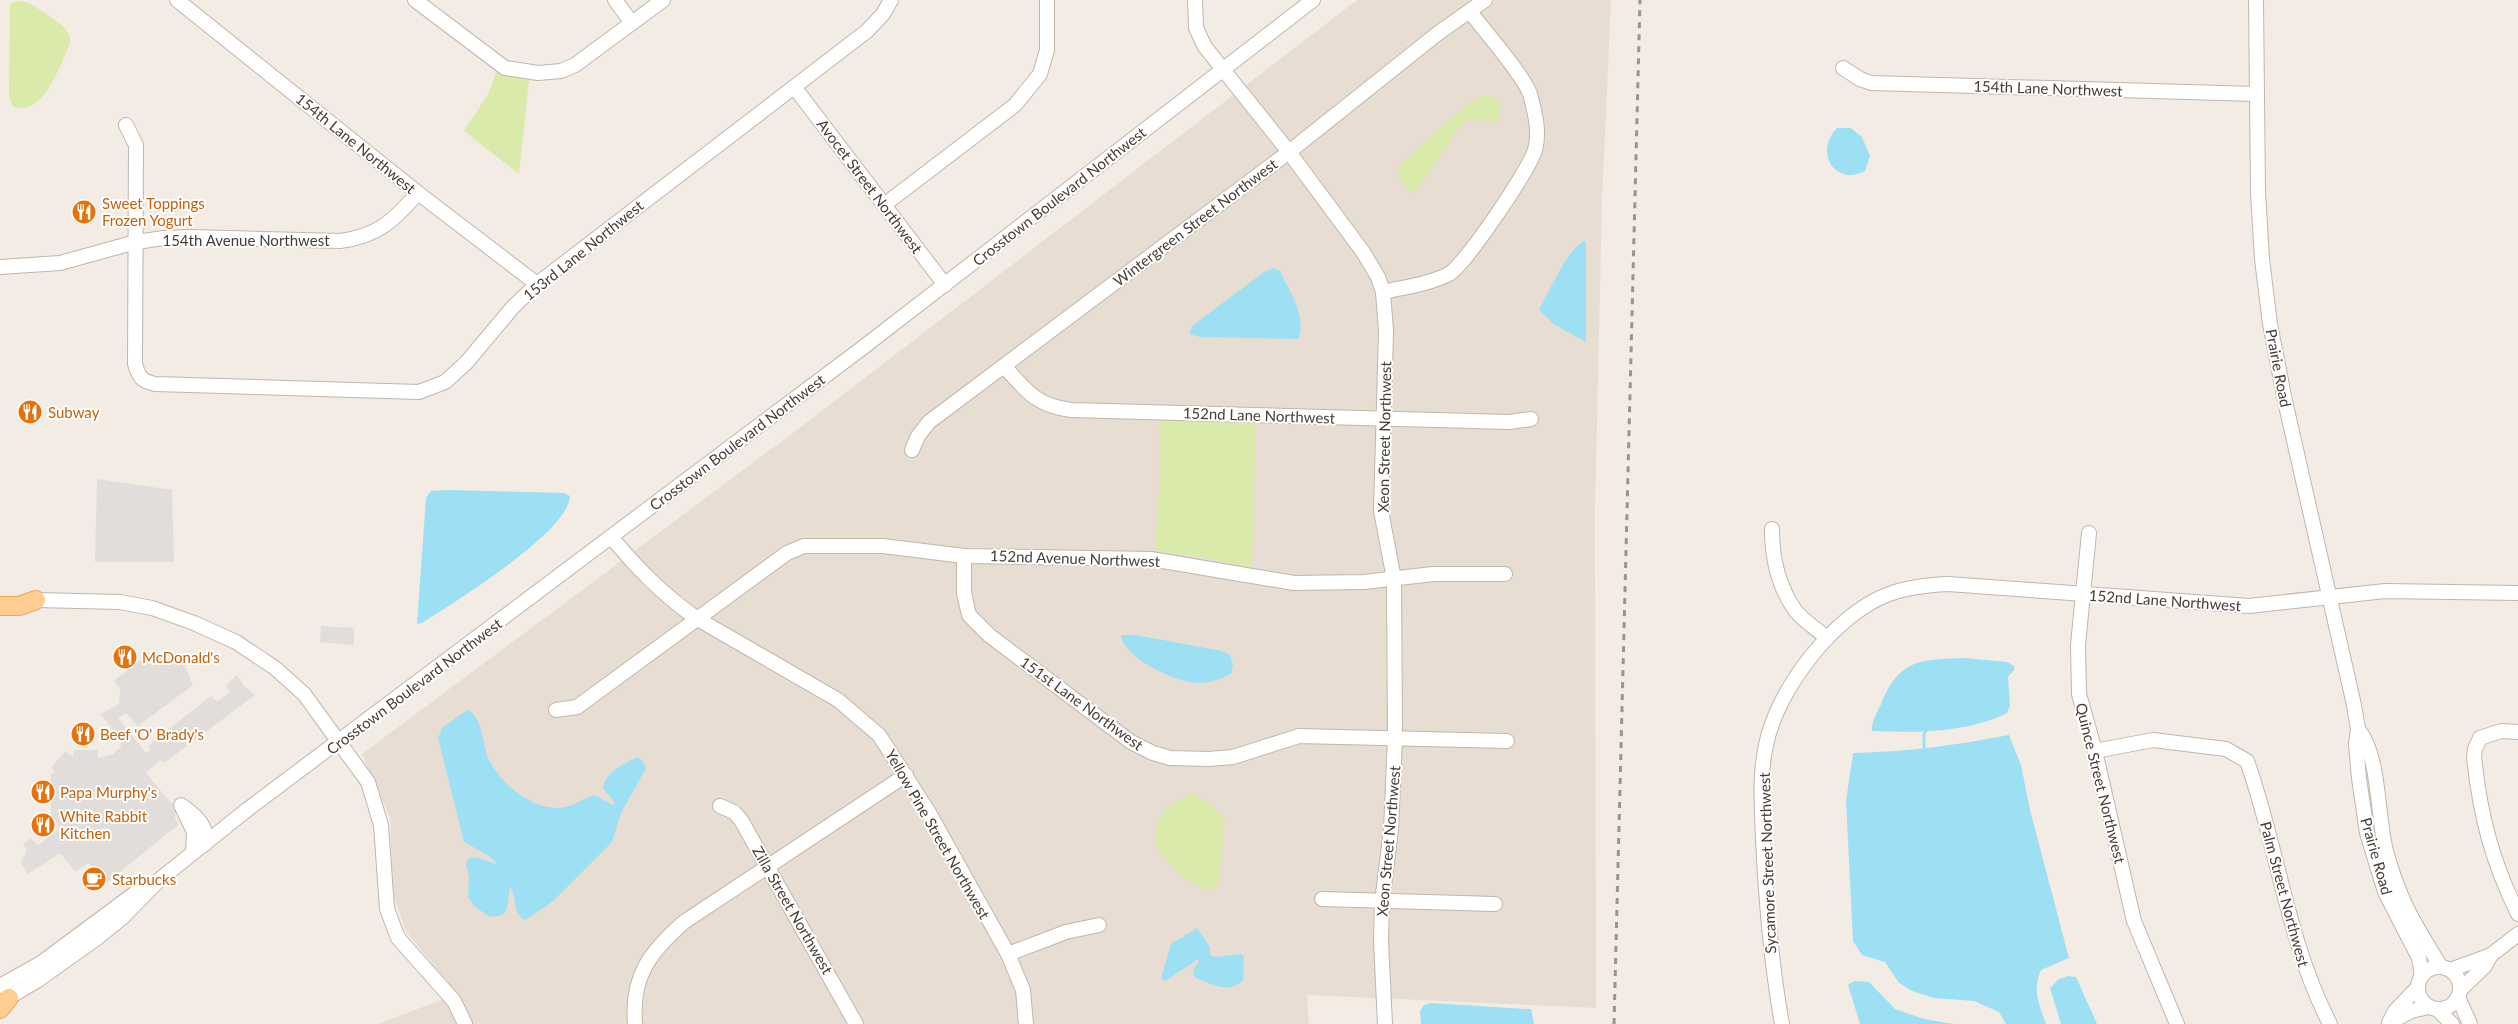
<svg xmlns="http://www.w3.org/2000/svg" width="2518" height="1024" font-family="Lato,sans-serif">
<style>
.residential{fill:#e8ddd2}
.green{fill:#d9eaab}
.parking{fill:#e1ddda}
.water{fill:#9de0f4}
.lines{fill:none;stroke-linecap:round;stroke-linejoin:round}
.stream{stroke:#9de0f4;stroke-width:3}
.minor-casing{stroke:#c2b5aa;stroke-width:16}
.major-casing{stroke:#eaa65c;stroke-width:20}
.minor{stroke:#fff;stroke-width:14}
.major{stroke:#ffcc92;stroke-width:18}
.rail{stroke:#959595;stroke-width:3;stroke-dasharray:6 6;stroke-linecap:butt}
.labels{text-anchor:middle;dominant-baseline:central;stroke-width:4;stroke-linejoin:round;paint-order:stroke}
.street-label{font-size:15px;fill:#463c34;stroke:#fff}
.food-label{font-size:15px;fill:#c56008;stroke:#fff;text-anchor:start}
</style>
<rect width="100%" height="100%" fill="#f3ece5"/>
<path class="residential" d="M1357 0H1611L1602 201 1595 510 1596 1008 1307 995 1309 1024H378L457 994 406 931 393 894 390 817 362 754 793 433Z"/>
<g class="green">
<path d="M15 1C27 0 36 7 46 14 55 20 69 28 70 39 71 44 66 52 64 57 57 74 39 118 13 106L9 97 10 5Z"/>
<path d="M497 70 511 76 529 80 519 174 464 131 488 94Z"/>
<path d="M1480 96H1492L1499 102 1500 123 1470 119 1460 126 1418 189 1409 193 1400 180 1397 168 1452 117Z"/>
<path d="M1159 418 1256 421 1252 569 1210 559 1155 551 1160 474Z"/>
<path d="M1191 794 1209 803 1225 817 1220 873 1216 888 1205 890 1181 875 1156 848C1154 816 1162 807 1191 794Z"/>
</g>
<g class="parking">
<path d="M97 479 172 490 174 562H95Z"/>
<path d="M321 626 354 628V645L320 642Z"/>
<path d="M151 652 169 659 172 653 187 659 185 666 193 685 138 726 126 713 118 718 146 753 150 750 148 746 211 696 217 702 230 692 226 685 237 675 245 687 255 695 164 763 160 760 146 773 176 809 175 819 179 824 105 884 89 863 75 872 60 853 28 874 21 863 27 850 23 844 31 838 38 845 56 832 58 826V823H51V773H55L52 767 65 751 73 757 75 750H98V758L113 754 121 747 120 739 101 714 119 704 120 688 114 681Z"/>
</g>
<g class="water">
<path d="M1837 128H1851L1862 137 1870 156 1865 171C1834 187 1814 151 1837 128Z"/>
<path d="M1586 241V342L1555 325 1539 310C1548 295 1569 244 1586 241Z"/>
<path d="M1273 268 1280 271C1289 291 1308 317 1298 339L1200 337 1189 334 1192 326 1264 272Z"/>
<path d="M448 490 564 493 570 496C569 532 453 603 422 623L417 624 426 498 431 491Z"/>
<path d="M1121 635H1136L1222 651 1230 655 1233 664 1231 674C1220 679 1211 683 1198 683 1175 682 1124 659 1121 635Z"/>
<path d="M1964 658 2007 662 2014 666V670L2008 677 2010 706 2007 713C1966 733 1917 733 1872 731 1871 721 1878 711 1882 702 1900 658 1922 660 1964 658Z"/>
<path d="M467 710C482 715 483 745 488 758 500 783 529 808 558 808 569 808 584 799 594 795L613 805 615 803 603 788C605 772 624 764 637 757L642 760 646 768 621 813 612 842 552 902 525 920C511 912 518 899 510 887L507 909 502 915 490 917 475 907 468 897 469 877 466 864 469 858 476 857 499 865 489 856 464 842 438 738 442 728Z"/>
<path d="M2009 735 2021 765 2030 810 2069 958 2041 970C2032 990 2039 1004 2046 1024H2006L1999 1012 1974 1001 1934 998 1912 991 1899 983 1885 962 1862 955 1853 941 1846 801 1853 753C1907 752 1957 745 2009 735Z"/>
<path d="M1197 928 1210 947V955L1214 957 1241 954 1244 957 1243 980C1229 995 1212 984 1194 977L1193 969 1199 962 1198 959 1165 981 1161 978 1171 944Z"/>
<path d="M2068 976 2076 977 2097 1024H2061L2050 988 2059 979Z"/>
<path d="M1854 981 1869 982 1895 1009 1924 1019 1954 1024H1860L1848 985Z"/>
<path d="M1431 1003 1527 1009H1531L1534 1024H1421L1420 1011 1424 1005Z"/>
</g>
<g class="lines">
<path class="stream" d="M1924 753V734L1928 727"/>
<defs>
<g id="minor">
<path d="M177 0 418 193 537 284"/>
<path d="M415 0 505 68 538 73 561 71 575 65 663 0"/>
<path d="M615 0 632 23"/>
<path d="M1195 0 1196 28 1205 47 1289 152 1363 252 1378 277 1383 292 1386 331 1381 511 1394 579 1395 738 1391 830 1382 902 1381 941 1385 1024"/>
<path d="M2256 0 2258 193 2262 259 2270 324 2285 401 2354 705 2358 729 2356 744 2359 778 2367 833 2385 892 2419 958 2422 976"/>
<path d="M1843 68 1860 79 1871 83 2256 94"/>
<path d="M795 88 945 285"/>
<path d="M126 125 136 145 135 364C139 377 141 381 155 384L419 392 445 382 466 363 513 307 537 284 867 31 883 14 891 0"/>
<path d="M884 205 1015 105 1040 74 1047 50V0"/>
<path d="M0 267 60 263 136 242 164 238 190 237 340 241C378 236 393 221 418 193"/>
<path d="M1383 292C1405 287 1429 284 1449 274 1465 265 1529 170 1535 150 1540 132 1535 112 1530 94 1524 76 1484 30 1470 12"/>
<path d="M1004 366C1026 391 1037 406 1071 410L1509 422 1531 419"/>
<path d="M912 450 918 436 929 422 1289 152 1437 34 1485 0"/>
<path d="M1772 529C1772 558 1778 586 1795 610 1803 621 1817 629 1827 638"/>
<path d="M2089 533 2078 645 2079 694 2095 751 2134 921 2177 1024"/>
<path d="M611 537C639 570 660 592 696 618L838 700 879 735 928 811 1008 954 1023 990 1026 1024"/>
<path d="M964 556V593L969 615 990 636 1131 742 1153 753 1170 758 1209 759 1233 757 1299 736 1507 741"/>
<path d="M36 600 120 602 152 608 194 623 236 642 275 668 304 694 368 782 381 825 387 909 398 938 454 1001 465 1024"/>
<path d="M556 710 577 707 787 553 804 546H883L964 556 1151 559 1294 583 1364 582 1433 574H1505"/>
<path d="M2358 729C2380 755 2377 816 2386 851 2399 900 2415 925 2441 967"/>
<path d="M2518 732 2501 731 2480 738 2475 749 2474 757C2480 815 2492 861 2518 914"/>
<path d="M2095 751 2153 740 2226 749 2247 761C2278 848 2287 941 2330 1024"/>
<path d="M181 805 194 832 193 853"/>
<path d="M720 806 734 812 741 820 856 1024"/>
<path d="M184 807C197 817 208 826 205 844"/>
<path d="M1322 899 1495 904"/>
<path d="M1008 954 1066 932 1099 925"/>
<path d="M2491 955 2518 934"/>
<circle cx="2439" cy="988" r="21"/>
<path d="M2450 970 2491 955 2485 966 2460 990"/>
<path d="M0 986 41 963 146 885"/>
<path d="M2418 987 2395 1011 2389 1023 2411 1011 2429 1007"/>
<path d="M2458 997 2470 1024"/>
<path d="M1 1002 38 980 97 938 123 917 159 880 248 809 861 349 1313 0"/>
<path d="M2437 1009 2452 1024"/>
<path d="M635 1024C631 976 650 952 684 922L906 775"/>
<path d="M1782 1024C1771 963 1766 902 1763 839 1762 808 1759 777 1766 745 1777 689 1835 614 1889 594 1908 587 1928 585 1948 584L2249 606 2385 591 2518 593"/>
</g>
<g id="major">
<path d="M0 606H19L36 600"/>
<path d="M0 1009 9 998"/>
</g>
</defs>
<use href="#minor" class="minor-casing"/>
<use href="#major" class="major-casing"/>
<use href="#minor" class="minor"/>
<use href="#major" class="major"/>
<path class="rail" d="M1614 1024 1640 0"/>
</g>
<defs>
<symbol id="restaurant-disc" viewBox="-11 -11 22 22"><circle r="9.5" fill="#e8710a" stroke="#fff"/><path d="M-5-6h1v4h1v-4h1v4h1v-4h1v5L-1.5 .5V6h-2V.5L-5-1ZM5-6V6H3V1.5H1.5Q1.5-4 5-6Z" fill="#fff"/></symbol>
<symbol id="cafe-disc" viewBox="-11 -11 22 22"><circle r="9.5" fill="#e8710a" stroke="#fff"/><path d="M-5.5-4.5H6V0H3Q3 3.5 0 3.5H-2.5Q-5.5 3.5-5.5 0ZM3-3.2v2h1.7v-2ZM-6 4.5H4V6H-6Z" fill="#fff"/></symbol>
</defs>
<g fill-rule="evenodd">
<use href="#restaurant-disc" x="70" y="198" width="28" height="28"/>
<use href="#restaurant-disc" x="16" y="398" width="28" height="28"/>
<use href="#restaurant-disc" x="111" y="643" width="28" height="28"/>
<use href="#restaurant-disc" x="69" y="720" width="28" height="28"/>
<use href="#restaurant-disc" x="29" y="778" width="28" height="28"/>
<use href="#restaurant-disc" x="29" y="811" width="28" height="28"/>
<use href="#cafe-disc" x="80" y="865" width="28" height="28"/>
</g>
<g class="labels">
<g class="street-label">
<text transform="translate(2048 88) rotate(2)">154th Lane Northwest</text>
<text transform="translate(356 143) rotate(39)">154th Lane Northwest</text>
<text transform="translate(870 186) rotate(53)">Avocet Street Northwest</text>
<text transform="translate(1059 196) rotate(-38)">Crosstown Boulevard Northwest</text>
<text transform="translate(1195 222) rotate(-37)">Wintergreen Street Northwest</text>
<text x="246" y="240">154th Avenue Northwest</text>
<text transform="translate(583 250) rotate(-39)">153rd Lane Northwest</text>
<text transform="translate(2279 368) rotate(79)">Prairie Road</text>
<text transform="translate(1259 415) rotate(2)">152nd Lane Northwest</text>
<text transform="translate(1384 437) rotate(-89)">Xeon Street Northwest</text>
<text transform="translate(737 442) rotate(-37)">Crosstown Boulevard Northwest</text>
<text transform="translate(1075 558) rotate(2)">152nd Avenue Northwest</text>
<text transform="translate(2165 600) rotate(4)">152nd Lane Northwest</text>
<text transform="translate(414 686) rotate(-37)">Crosstown Boulevard Northwest</text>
<text transform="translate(1082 703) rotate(36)">151st Lane Northwest</text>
<text transform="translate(2101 783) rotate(76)">Quince Street Northwest</text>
<text transform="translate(938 834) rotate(60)">Yellow Pine Street Northwest</text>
<text transform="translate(1388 841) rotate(-85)">Xeon Street Northwest</text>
<text transform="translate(2377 856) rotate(74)">Prairie Road</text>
<text transform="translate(1767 863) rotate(-92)">Sycamore Street Northwest</text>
<text transform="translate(2285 894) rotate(75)">Palm Street Northwest</text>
<text transform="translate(793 910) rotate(60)">Zilla Street Northwest</text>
</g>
<g class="food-label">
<text x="102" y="203">Sweet Toppings<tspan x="102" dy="17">Frozen Yogurt</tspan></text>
<text x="48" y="412">Subway</text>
<text x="142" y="657">McDonald's</text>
<text x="100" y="734">Beef 'O' Brady's</text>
<text x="60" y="792">Papa Murphy's</text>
<text x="60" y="816">White Rabbit<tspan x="60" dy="17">Kitchen</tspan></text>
<text x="112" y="879">Starbucks</text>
</g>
</g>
</svg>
